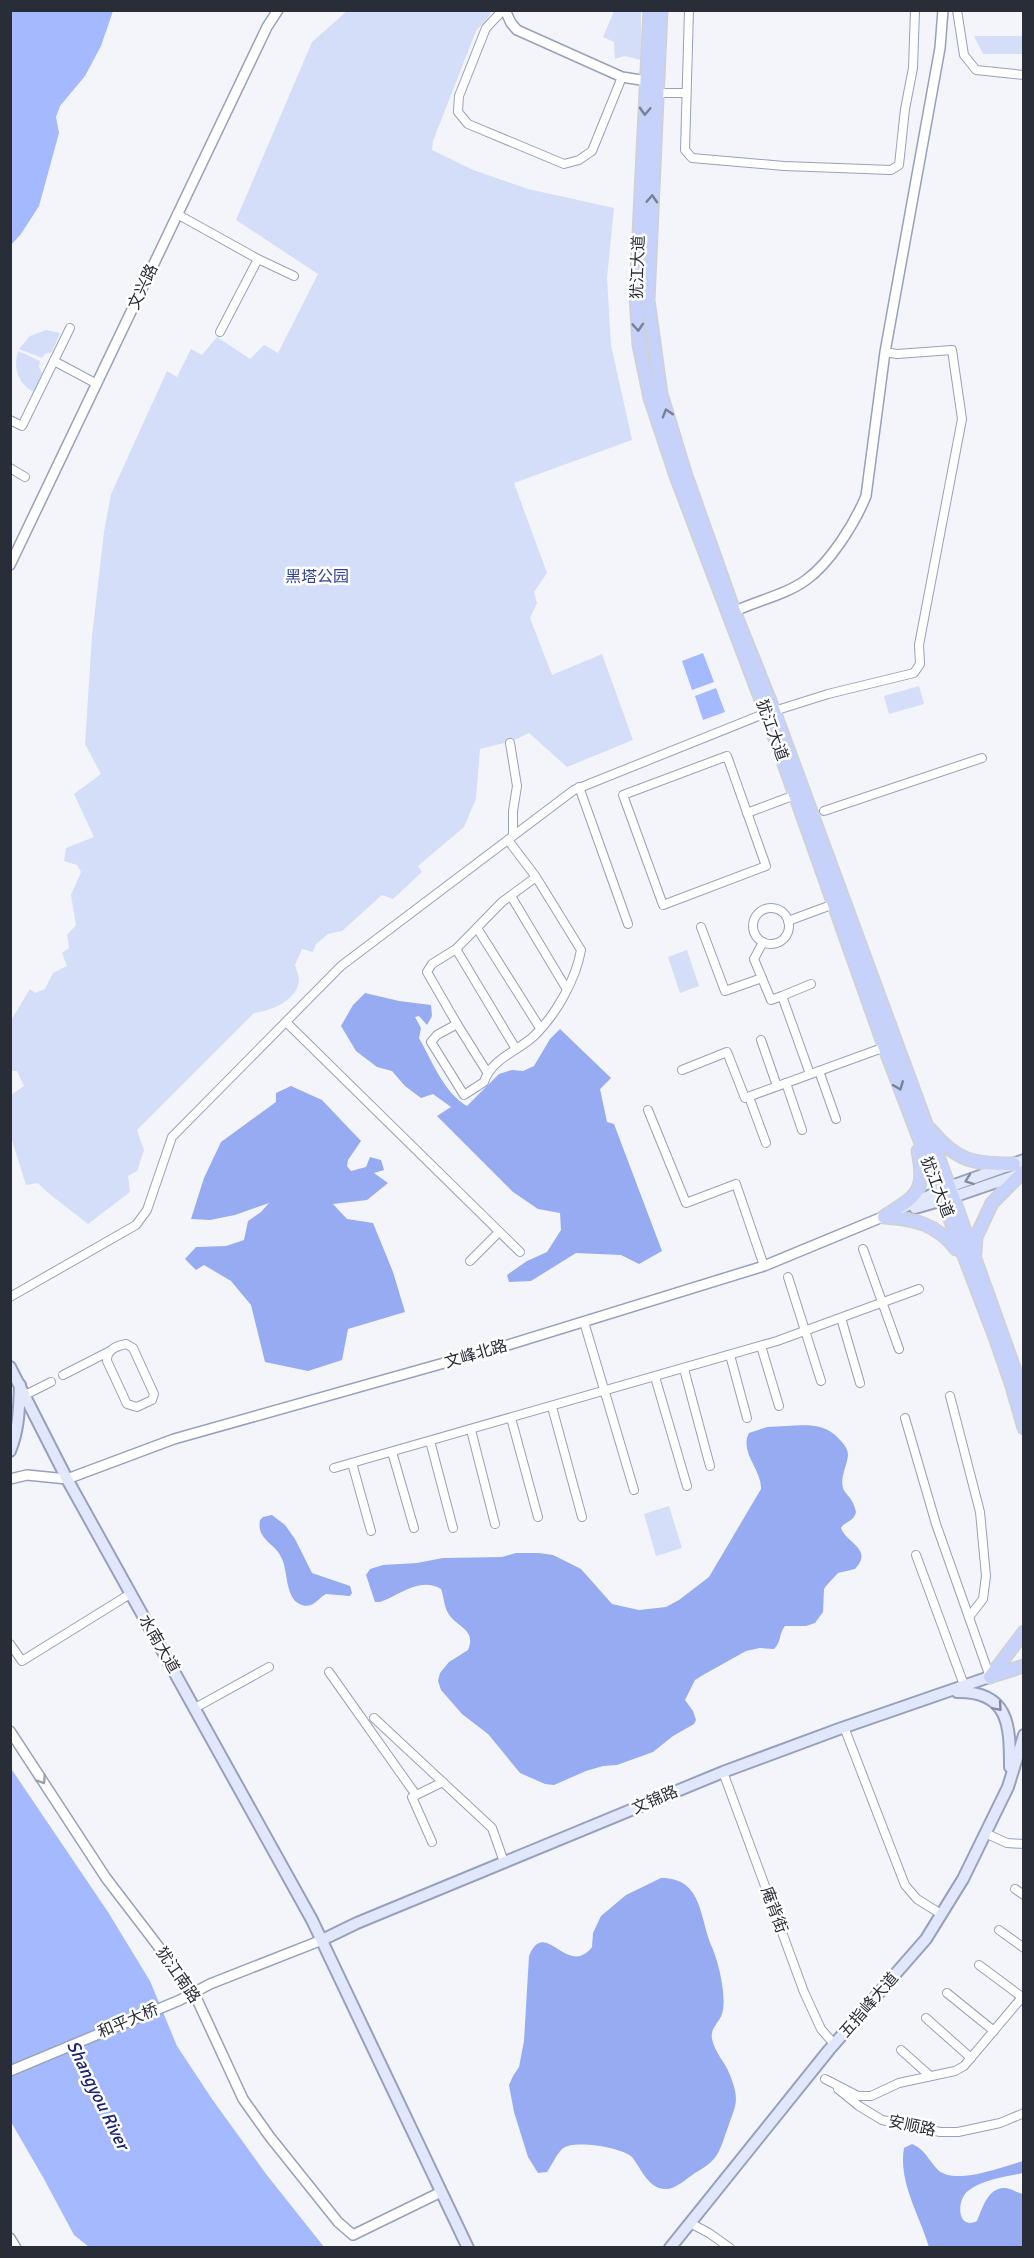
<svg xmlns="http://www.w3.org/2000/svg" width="1034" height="2258" font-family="Signika,'Noto Sans SC',sans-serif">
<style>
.green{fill:#d5def8}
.forest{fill:#96abf1}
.water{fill:#a4b9ff}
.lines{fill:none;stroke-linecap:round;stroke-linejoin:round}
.minor-casing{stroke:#97a1bd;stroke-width:10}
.tertiary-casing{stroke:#97a1bd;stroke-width:12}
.secondary-casing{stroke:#97a1bd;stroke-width:14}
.primary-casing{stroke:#d0d1d3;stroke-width:15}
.minor{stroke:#fff;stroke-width:8}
.tertiary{stroke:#fff;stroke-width:9}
.secondary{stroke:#e2e8fc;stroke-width:10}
.primary{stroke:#c6d2f9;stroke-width:12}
.oneway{stroke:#788098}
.oneway2{stroke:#868a9a}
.oneway3{stroke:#9fa0a5}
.labels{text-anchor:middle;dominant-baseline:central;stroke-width:5;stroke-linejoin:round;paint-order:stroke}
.street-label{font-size:16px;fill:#292d38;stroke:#fff}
.park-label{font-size:16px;fill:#324292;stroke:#fff}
.water-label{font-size:18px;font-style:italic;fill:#1b2472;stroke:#fff}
</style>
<rect width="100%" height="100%" fill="#f3f5fb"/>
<g class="green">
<path d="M347 11H491L490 15 476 31 433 141 432 150 473 170 528 189 614 208 607 278 611 345 632 440 514 483 547 573 534 592 537 603 530 618 552 675 602 654 633 740 567 767 529 733 512 741 480 749 476 799 464 827 418 866 422 872 393 899 382 895 342 931 328 934 316 944 313 952 302 949 295 965C296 969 299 975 299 980 298 1000 271 1011 254 1013L137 1130 144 1150 137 1171 128 1176 130 1192 88 1224 47 1192 38 1183 26 1185 10 1134 11 1095 24 1086 17 1071H11L10 1022 30 989 35 993 45 989 53 973 67 966 62 953 69 948 67 935 76 925 71 895 81 872 77 865 64 861 66 848 94 837 74 794 101 774 85 744 92 636 104 532 111 494 167 371 177 377 191 349 202 355 217 337 250 359 264 345 278 353 318 274 236 220 312 42Z"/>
<path d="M614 11H641V60L624 56 615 59 614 42 603 37Z"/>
<path d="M974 36H1023V54H983Z"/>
<path d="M46 330 60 333 52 352 45 354 42 358 19 349 30 336Z"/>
<path d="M18 351 40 361 39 367 42 373 34 392C18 384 13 368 18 351Z"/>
<path d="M919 686 924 704 889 714 884 696Z"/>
<path d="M687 950 699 986 680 993 668 957Z"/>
<path d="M669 1506 682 1548 656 1556 644 1514Z"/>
</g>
<g class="forest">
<path d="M365 993 399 1001 431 1005 432 1016 427 1025 419 1016 415 1017 421 1028 419 1038C432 1061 444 1093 467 1106L499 1074 512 1070 523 1071 534 1066 550 1039 560 1029 611 1078 600 1089 607 1122 614 1124 662 1251 639 1264 621 1255 576 1253 531 1281 509 1282 507 1275 527 1261 547 1252 561 1230 560 1213 538 1209 513 1192 437 1116 451 1107 433 1094 421 1098 405 1086 392 1071 377 1067 356 1051 341 1026 353 1005Z"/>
<path d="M291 1086 322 1100 361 1141 348 1160 347 1166 351 1171 366 1167 370 1157 381 1160 384 1170 374 1173 388 1183 367 1200 333 1204 347 1219 373 1223 393 1272 405 1312 348 1329 342 1360 308 1371 265 1362 251 1305 231 1281 204 1265 196 1270 185 1259 196 1247 226 1246 244 1240 248 1221 261 1212 269 1203 235 1215 210 1220 191 1219 204 1178 221 1142 276 1102V1093Z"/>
<path d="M786 1426C806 1425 825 1423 839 1439 843 1443 848 1448 848 1455 847 1466 840 1477 843 1488 846 1496 853 1497 856 1512 854 1522 845 1521 841 1528 846 1543 874 1549 855 1569L838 1573 826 1586 824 1589 823 1612 815 1623 806 1626H785C779 1633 781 1643 774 1649L760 1648 746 1651 703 1675 695 1680 685 1700 693 1711 696 1720 694 1724 673 1736 653 1752 617 1765 603 1766 586 1771 554 1785 545 1784 520 1773 488 1734 462 1714 441 1690 438 1681 440 1673 449 1662 468 1650C477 1629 456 1627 448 1613 444 1606 444 1597 441 1589 420 1576 398 1596 380 1602H375L366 1575 370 1569 383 1565 417 1563 443 1558 502 1557 516 1553H539L553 1555 581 1569 612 1604 639 1610 666 1607 679 1600 709 1577 761 1489C762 1470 739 1452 749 1433L767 1427Z"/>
<path d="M272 1515 285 1525 295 1539 312 1573 350 1586 352 1593 350 1596 326 1594C318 1598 313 1609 302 1605 285 1600 288 1571 282 1559 276 1543 256 1540 260 1520L263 1517Z"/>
<path d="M661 1878C703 1878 699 1917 712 1947 719 1964 727 1997 722 2014 719 2023 710 2028 712 2039 715 2053 725 2062 730 2075 740 2101 736 2104 728 2127 719 2152 719 2160 695 2173 684 2180 673 2193 659 2188 646 2183 640 2167 632 2157 622 2147 572 2139 562 2149 556 2155 552 2165 547 2172L538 2173 528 2157 514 2112 509 2085 513 2076 519 2067 524 2041 529 1956C545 1916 567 1979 592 1947L593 1933 601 1916 626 1895Z"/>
<path d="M912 2144C925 2149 929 2161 938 2170 955 2186 1004 2166 1023 2161V2173C1006 2177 983 2179 968 2191 956 2200 957 2231 977 2221 982 2209 988 2187 1005 2188 1011 2188 1017 2193 1023 2194V2247H929C920 2216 898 2182 904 2148Z"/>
</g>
<g class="water">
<path d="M11 10 113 11 101 46 85 76 60 106 56 117 59 133 39 206 21 234 11 245Z"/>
<path d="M703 653 714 682 692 690 682 661Z"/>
<path d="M716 688 725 712 703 720 695 696Z"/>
<path d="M10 1767 108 1912 150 1981 177 2046 212 2099 266 2174 324 2247H89L74 2235 44 2179 11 2122Z"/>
</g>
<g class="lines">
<defs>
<g id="minor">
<path d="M503 10 486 28 459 96 458 112 468 124 564 164 579 160 592 151 622 77"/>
<path d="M689 10 685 150 692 158 784 166 891 170 899 165 905 109 913 68 915 10"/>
<path d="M957 10 964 55 976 70 1024 75"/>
<path d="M657 93H686"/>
<path d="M177 214 258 259 220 332"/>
<path d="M258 259 294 276"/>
<path d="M54 361 97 384"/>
<path d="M10 420 22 426 70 328"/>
<path d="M10 468 25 477"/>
<path d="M774 711 828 694 914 673 920 664 919 645 962 419 952 350 897 354 885 352"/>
<path d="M510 743 517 786 513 811V835"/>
<path d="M727 756 766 866 663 905 623 795Z"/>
<path d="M579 787 628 924"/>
<path d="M824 811 982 758"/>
<path d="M747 813 795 795"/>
<path d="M508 840 536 877 502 902 456 949 432 964 427 972 457 1024 437 1035 431 1042 464 1095 484 1082C491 1059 518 1051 534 1036 556 1015 576 979 581 950L536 877"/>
<path d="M511 896 566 988"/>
<circle cx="771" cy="926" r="18"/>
<path d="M788 921 834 904"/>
<path d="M701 927 725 991 762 978"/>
<path d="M477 928 540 1028"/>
<path d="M763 942 754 959 771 1000 782 996 810 1074"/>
<path d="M456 949 516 1049"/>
<path d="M782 996 811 984"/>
<path d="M287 1023 520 1252"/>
<path d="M457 1024 487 1072"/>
<path d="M761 1040 777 1086"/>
<path d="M682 1070 727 1052 745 1098 885 1047"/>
<path d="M819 1071 836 1119"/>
<path d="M786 1083 802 1130"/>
<path d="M749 1097 766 1143"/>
<path d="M648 1110 686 1203 736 1184 764 1266"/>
<path d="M863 1249 899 1349"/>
<path d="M470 1261 499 1232"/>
<path d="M788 1277 821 1381"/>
<path d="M10 1297 136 1225 147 1210 172 1137 341 966 574 790 766 713"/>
<path d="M841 1318 860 1383"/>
<path d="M584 1322 634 1490"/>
<path d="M126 1344 133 1348 154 1394 152 1400 137 1407 127 1404 107 1361C106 1350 116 1346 126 1344Z"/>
<path d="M761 1346 779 1406"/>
<path d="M730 1355 747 1418"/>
<path d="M684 1369 710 1466"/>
<path d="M63 1375 110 1351"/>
<path d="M655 1377 687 1486"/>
<path d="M25 1395 51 1382"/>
<path d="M950 1396 980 1512 986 1576 983 1599 969 1617"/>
<path d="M552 1407 582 1517"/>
<path d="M511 1418 538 1517"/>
<path d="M905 1418 936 1524 990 1677"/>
<path d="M471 1430 495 1524"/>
<path d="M430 1441 453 1528"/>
<path d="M392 1452 414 1528"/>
<path d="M352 1463 371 1531"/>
<path d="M334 1468 777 1341 919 1289"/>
<path d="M916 1555 964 1685"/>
<path d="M10 1644 22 1661 130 1594"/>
<path d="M329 1672 416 1795"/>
<path d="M195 1708 269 1667"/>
<path d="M374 1718 492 1828 504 1862"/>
<path d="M844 1727 905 1885 917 1899 941 1914"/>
<path d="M723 1772 804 1992 821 2029 834 2044"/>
<path d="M985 1833 1007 1843 1024 1844"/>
<path d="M432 1842 412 1797 443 1782"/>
<path d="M1015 1889 1024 1895"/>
<path d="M999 1930 1024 1948"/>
<path d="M979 1965 1022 1997"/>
<path d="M947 1993 994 2031"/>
<path d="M926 2018 971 2058"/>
<path d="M901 2050 929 2075"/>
<path d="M825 2079 858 2096H871L899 2083 955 2071 964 2066 1024 1995"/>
<path d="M838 2089 859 2106 882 2120 940 2132H958L1000 2123 1024 2113"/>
<path d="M690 2223 709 2233 730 2248"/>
</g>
<g id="tertiary">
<path d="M505 10 511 23 517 30 622 77 647 81"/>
<path d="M10 565 267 27 278 10"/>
<path d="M729 614C754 601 784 596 806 580 830 563 855 523 866 496L885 352 940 48 943 10"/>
<path d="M10 1479 27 1475 67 1479 174 1439 508 1345 764 1266 880 1218"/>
<path d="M10 1731 106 1878 194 1993 243 2099 270 2137 338 2222 353 2235 441 2192"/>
<path d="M10 2071 180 2000 210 1984 322 1940"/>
<path d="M10 2238 16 2248"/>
</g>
<g id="secondary">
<path d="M902 1208 949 1187 1024 1160"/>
<path d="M915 1208 953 1197 1023 1173"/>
<path d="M10 1367 67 1479 312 1920 468 2248"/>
<path d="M10 1451C19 1429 19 1409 20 1385"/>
<path d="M957 1692C1009 1691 1010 1725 1010 1767"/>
<path d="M322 1940 357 1923 723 1772 839 1729 995 1675"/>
<path d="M670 2248 829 2050 926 1939 963 1879 1008 1787 1024 1735"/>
</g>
<g id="primary">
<path d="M650 10 636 295 639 345 650 398 676 476 766 713 887 1054 995 1337 1011 1383 1024 1428"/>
<path d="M661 10 648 300 661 394 685 473 734 611 774 711 953 1197 1024 1396"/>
<path d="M931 1130C957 1162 974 1164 1014 1164"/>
<path d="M885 1216C918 1195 926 1192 918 1151"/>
<path d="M884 1217C914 1219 937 1224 956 1249"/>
<path d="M975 1253 976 1237 992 1203 1023 1172"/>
<path d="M995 1675 1024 1666"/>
<path d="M990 1677 1024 1632"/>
</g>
</defs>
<use href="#minor" class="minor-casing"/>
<use href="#tertiary" class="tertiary-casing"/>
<use href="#secondary" class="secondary-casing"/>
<use href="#primary" class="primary-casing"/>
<use href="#minor" class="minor"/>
<use href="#tertiary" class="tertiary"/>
<use href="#secondary" class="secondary"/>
<use href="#primary" class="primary"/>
</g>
<defs><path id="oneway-chevron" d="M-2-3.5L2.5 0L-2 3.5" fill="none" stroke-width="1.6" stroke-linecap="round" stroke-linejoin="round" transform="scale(1.5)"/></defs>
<g class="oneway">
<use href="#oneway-chevron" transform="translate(645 111) rotate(93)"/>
<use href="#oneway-chevron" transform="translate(652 199) rotate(-87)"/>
<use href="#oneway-chevron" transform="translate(638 327) rotate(86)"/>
<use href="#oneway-chevron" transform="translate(667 413) rotate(-107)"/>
<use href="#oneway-chevron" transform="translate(899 1086) rotate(69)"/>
</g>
<g class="oneway2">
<use href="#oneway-chevron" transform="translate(969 1180) rotate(160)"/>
<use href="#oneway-chevron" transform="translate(998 1707) rotate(49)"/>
</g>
<use class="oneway3" href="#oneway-chevron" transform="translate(42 1780) rotate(57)"/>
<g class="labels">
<g class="street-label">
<text transform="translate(638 267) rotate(-88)">犹江大道</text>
<text transform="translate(143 287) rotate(-65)">文兴路</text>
<text transform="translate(772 730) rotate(70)">犹江大道</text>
<text transform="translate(937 1187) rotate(69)">犹江大道</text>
<text transform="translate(476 1354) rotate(-16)">文峰北路</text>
<text transform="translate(159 1644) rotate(60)">水南大道</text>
<text transform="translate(655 1800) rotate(-23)">文锦路</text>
<text transform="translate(774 1910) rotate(70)">庵背街</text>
<text transform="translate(178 1975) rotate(55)">犹江南路</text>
<text transform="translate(869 2005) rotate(-49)">五指峰大道</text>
<text transform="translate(128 2021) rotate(-23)">和平大桥</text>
<text transform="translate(912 2126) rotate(12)">安顺路</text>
</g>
<g class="park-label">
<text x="317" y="577">黑塔公园</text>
</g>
<g class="water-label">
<text transform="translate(98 2095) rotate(64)">Shangyou River</text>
</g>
</g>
<rect width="1034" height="2258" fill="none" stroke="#292d38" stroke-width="24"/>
</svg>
